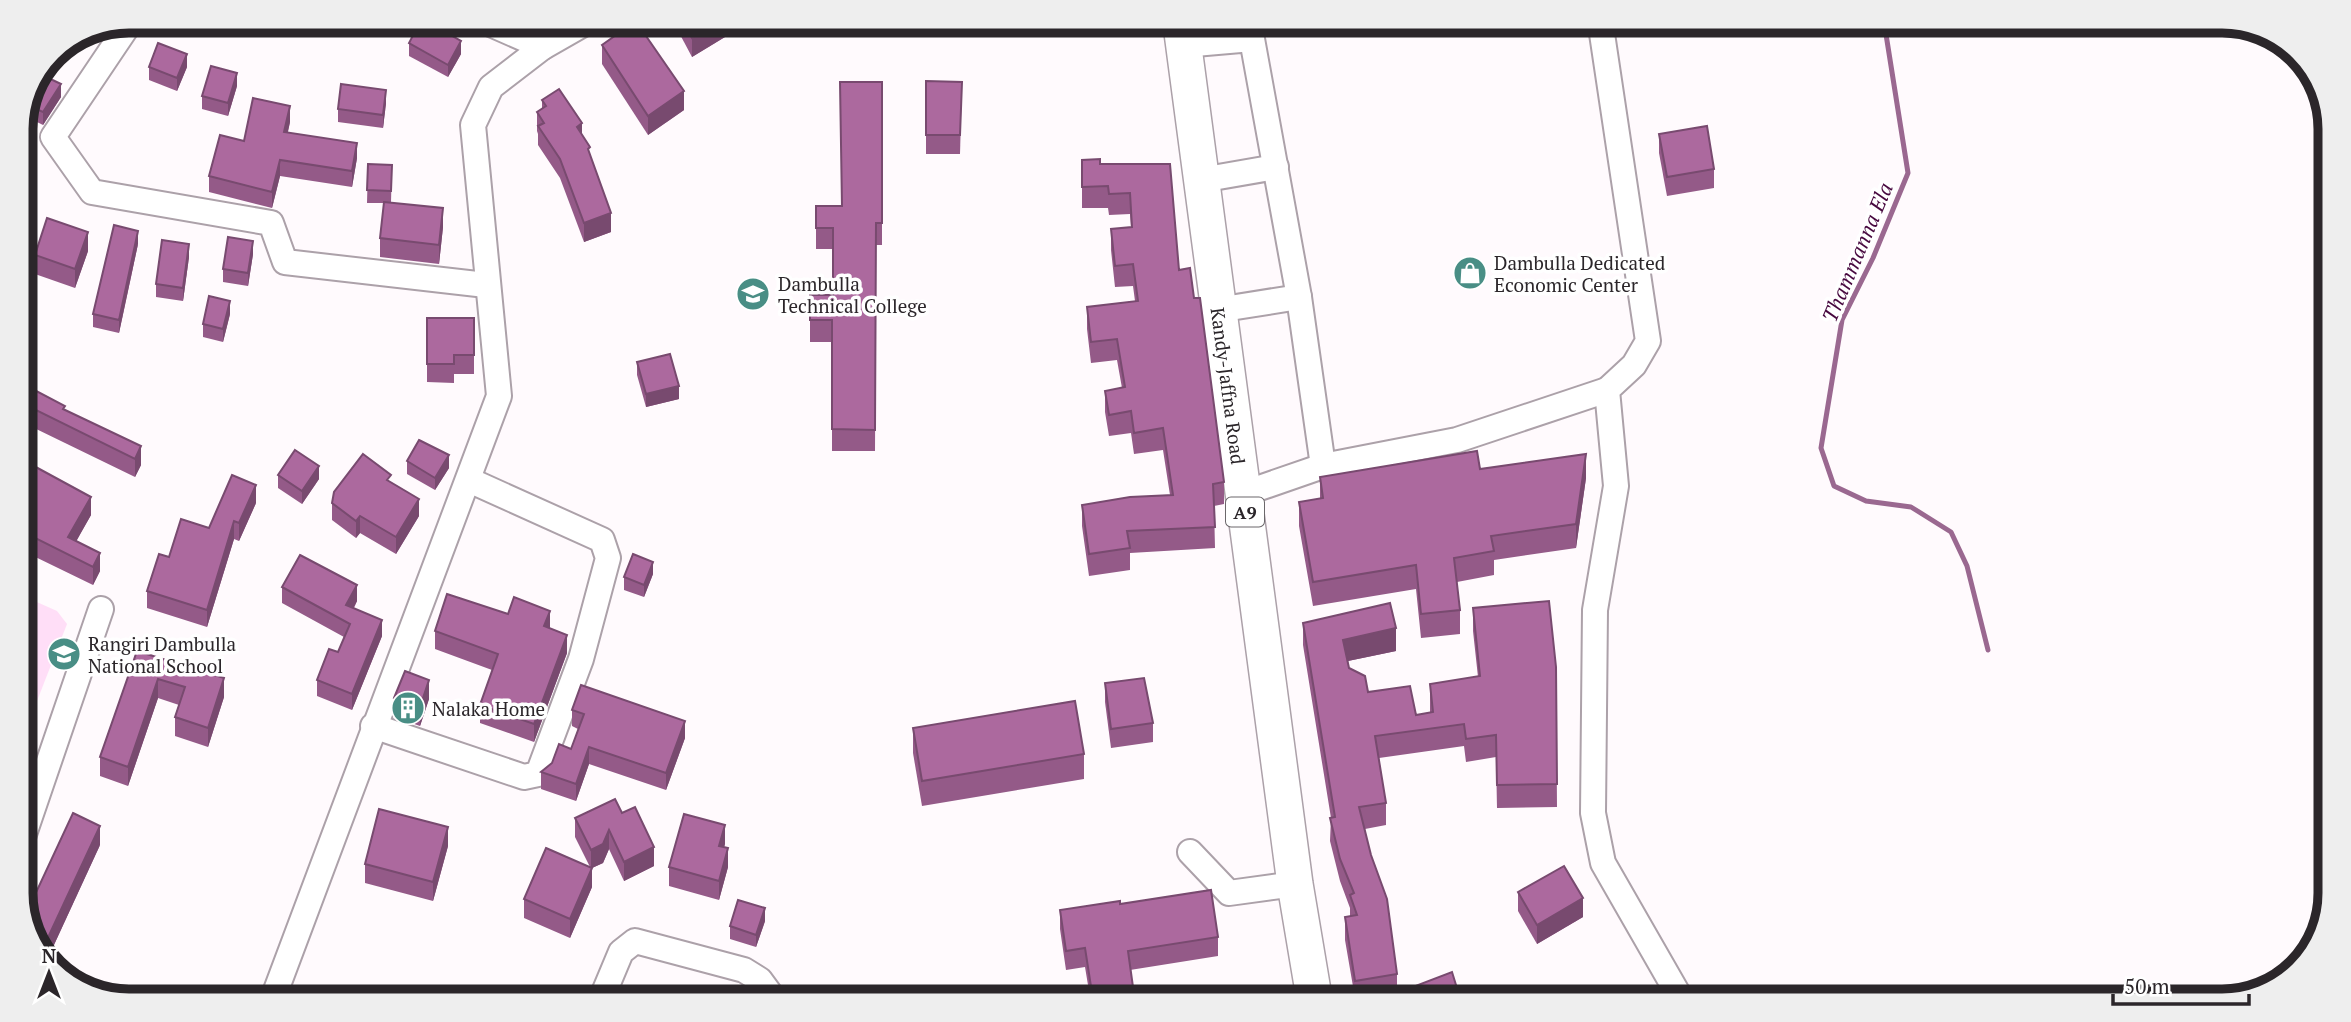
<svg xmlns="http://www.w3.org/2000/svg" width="2351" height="1022" font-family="'PT Serif',serif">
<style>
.green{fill:#ffdef7}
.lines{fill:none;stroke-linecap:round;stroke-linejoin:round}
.stream{stroke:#9a6890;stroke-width:5}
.minor-casing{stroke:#aca1a9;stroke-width:28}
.highway-casing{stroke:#aca1a9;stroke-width:38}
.minor{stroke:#fff;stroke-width:24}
.highway{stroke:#fff;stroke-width:35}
.wall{fill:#945a88}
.shaded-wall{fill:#784a6f}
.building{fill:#ac699e;stroke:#784a6f;stroke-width:2}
.labels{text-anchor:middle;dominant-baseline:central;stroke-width:7;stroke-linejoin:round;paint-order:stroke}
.shield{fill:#fff;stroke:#6b676a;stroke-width:2}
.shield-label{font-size:18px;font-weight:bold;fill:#2b262a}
.poi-label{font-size:19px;fill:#2b262a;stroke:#fff;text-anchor:start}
.street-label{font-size:19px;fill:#2b262a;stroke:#fff}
.water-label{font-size:21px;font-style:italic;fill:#47083f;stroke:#fff}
.rim{fill:none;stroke:#2b262a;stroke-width:9}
</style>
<rect width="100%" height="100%" fill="#fffafd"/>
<path class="green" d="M21 595 57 611 67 624 21 742Z"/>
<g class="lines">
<path class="stream" d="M1885 28 1908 173 1873 258 1842 320 1821 448 1834 486 1866 501 1911 507 1951 532 1967 566 1988 650"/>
<defs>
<g id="minor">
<path d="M131 21 53 137 92 192 271 223 285 262 486 285"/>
<path d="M486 22 543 47 585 23"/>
<path d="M1601 27 1648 341 1634 365 1607 390 1616 486 1595 610 1593 813 1603 863 1681 999"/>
<path d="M1183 45 1252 39 1299 297 1323 466"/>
<path d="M1201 180 1276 167"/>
<path d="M1217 310 1299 297"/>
<path d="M1242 494 1323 466 1457 440 1607 390"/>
<path d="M373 726 524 777 538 774 581 659 608 558 602 540 469 480"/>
<path d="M21 843 101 609"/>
<path d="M1190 852 1229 893 1295 884"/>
<path d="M275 993 499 396 473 125 491 87 543 47"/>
<path d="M603 995 621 952 635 941 744 970 760 980 771 995"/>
</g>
<g id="highway">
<path id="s1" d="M1181 25 1295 884 1314 997"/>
</g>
</defs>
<use href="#minor" class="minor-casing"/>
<use href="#highway" class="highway-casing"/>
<use href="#minor" class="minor"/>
<use href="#highway" class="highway"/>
</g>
<g class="wall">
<path d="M676 23H748L692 57 676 27Z"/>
<rect x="844" y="24" width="44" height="9"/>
<path d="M88 38 82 46 76 43Z"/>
<path d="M409 43 461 54 448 77 409 56Z"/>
<path d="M602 45 684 110 648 135 602 64Z"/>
<path d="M149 67H187L177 91 149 80Z"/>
<path d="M42 75 61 97 43 125 27 117V110Z"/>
<path d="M926 81 962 82 960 154H926Z"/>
<path d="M882 82V245H876L875 451H832V342H810V320L833 295V249H816V206H841Z"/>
<path d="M237 86 228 116 202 109V96Z"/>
<path d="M542 100 582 135 590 156 611 232 584 242 560 178 538 145V134L537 131V112L542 109Z"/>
<path d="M386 103 383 128 338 122V109Z"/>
<path d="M290 122 288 132 357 158 352 187 280 176 272 208 209 192V176L244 141Z"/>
<path d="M1659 134 1714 169V188L1667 196 1659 153Z"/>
<path d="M1082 160 1100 164H1170L1179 270 1194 298 1224 482V504L1214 506 1215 548 1130 553V570L1089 576 1082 526V505L1170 495 1163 450 1134 454 1131 433 1109 436 1105 412V391L1122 388 1117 360 1091 363 1087 329V307L1135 301 1133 286 1115 287 1111 250V229L1131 227 1130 214 1109 215 1108 208H1082Z"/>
<path d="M368 164 392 165 391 202 443 227 439 264 380 257V238L384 203H367Z"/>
<path d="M138 244 119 333 93 327V314Z"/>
<path d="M88 251 75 288 35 274V255Z"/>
<path d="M253 254 248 286 223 282V269Z"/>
<path d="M189 257 183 301 156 297V284Z"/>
<path d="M230 314 223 342 203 337V324Z"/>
<path d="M427 318H474V374H454V383L427 382Z"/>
<path d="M637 362 679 399 646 407 637 375Z"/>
<path d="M21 383 65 410 141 446V465L135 477 28 425Z"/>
<path d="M21 459 91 515 76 541 100 571 93 585 21 550Z"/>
<path d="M407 461 449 468 435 490 407 474Z"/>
<path d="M1480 469 1586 478 1576 548 1494 560V575L1457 582 1460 610V634L1421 638 1416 589 1313 606 1299 526V502L1320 499V477Z"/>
<path d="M278 475 319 479 302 504 278 488Z"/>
<path d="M391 482 419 516 396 554 360 533 356 538 332 520V503Z"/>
<path d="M256 503 239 541 234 539 207 627 147 608V591L169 557 209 528Z"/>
<path d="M653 574 644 597 624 590V577Z"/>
<path d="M282 587 357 601 354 608 382 636 352 710 317 696V680L338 652 344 637 282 603Z"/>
<path d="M1473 608 1556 667 1557 807 1497 808 1496 757 1466 762 1464 746 1379 758 1386 803V825L1365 829 1397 974V996L1388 998H1355L1345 940V917L1350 916V908L1340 881 1330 841 1331 818 1303 645V623L1396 651 1348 661 1349 668 1368 692 1416 715 1430 713V684L1478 677 1473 631Z"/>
<path d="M550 628 567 653 534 742 480 723V705L492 670 435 649V631Z"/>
<path d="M137 651 224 697 208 747 175 736V717L179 705 158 698 128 786 100 776V757Z"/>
<path d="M1105 683 1153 723V742L1111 748 1105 702Z"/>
<path d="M394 698 429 699 420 726 394 717Z"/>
<path d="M572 710 685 738 666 790 589 764 576 801 541 789V772L571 749 578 729 572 726Z"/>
<path d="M913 728 1084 754V779L922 806 913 753Z"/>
<path d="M622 813 654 866 624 881 609 849 603 863 592 868V887L570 938 524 918V899L590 867 575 837V818Z"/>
<path d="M725 844 724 847 728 867 719 900 669 886V867Z"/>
<path d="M100 845 47 960 39 953 26 914Z"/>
<path d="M448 846 433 901 365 883V864Z"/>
<path d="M1518 892 1583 917 1537 944 1518 911Z"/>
<path d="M1120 904 1218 937V956L1130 970 1133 987V997H1090L1085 967 1066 970 1060 929V910Z"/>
<path d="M765 921 756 947 730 939V926Z"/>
</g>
<g class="shaded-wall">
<path d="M716 23H748L692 57V38Z"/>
<path d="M88 38 82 46V40Z"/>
<path d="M461 41V54L448 77V65Z"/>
<path d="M187 54V67L177 91V78Z"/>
<path d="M237 73V86L228 116V103Z"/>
<path d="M61 84V97L43 125V112Z"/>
<path d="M386 90V103L383 128V115Z"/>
<path d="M684 91V110L648 135V116Z"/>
<path d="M290 106V122L284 147V132Z"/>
<path d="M582 123V142L577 127Z"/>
<path d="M357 143V158L352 187V171Z"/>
<path d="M280 160V176L272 208V192Z"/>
<path d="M443 208V227L439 264V245Z"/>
<path d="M611 213V232L584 242V223Z"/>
<path d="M138 231V244L119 333V320Z"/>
<path d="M88 232V251L75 288V269Z"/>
<path d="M253 241V254L248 286V273Z"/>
<path d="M189 244V257L183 301V288Z"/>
<path d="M230 301V314L223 342V329Z"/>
<path d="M679 386V399L646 407V394Z"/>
<path d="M28 406V425L21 437V419Z"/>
<path d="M141 446V465L135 477V459Z"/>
<path d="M1586 454V478L1576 548V524Z"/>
<path d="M449 455V468L435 490V478Z"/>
<path d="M319 466V479L302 504V491Z"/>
<path d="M256 485V503L239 541V523Z"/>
<path d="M91 497V515L68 556V537Z"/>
<path d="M419 499V516L396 554V537Z"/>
<path d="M360 516V533L356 538V521Z"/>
<path d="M234 521V539L207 627V610Z"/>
<path d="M100 553V571L93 585V567Z"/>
<path d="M653 562V574L644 597V585Z"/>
<path d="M357 585V601L346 621V605Z"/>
<path d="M550 611V629L544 626Z"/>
<path d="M382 620V636L352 710V694Z"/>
<path d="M1396 628V651L1343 662V640Z"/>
<path d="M567 635V653L534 742V724Z"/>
<path d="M224 678V697L208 747V728Z"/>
<path d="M158 679V698L128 786V767Z"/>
<path d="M429 680V699L420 726V707Z"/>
<path d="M685 721V738L666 790V773Z"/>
<path d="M589 747V764L576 801V784Z"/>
<path d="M725 825V844L719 865V846Z"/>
<path d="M100 826V845L47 960 45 958V944Z"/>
<path d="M448 827V846L433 901V882Z"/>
<path d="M609 830V849L603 863 592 868V887L570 938V919L591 869V850Z"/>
<path d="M654 847V866L624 881V862Z"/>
<path d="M728 848V867L719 900V881Z"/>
<path d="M1583 898V917L1537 944V925Z"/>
<path d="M765 908V921L756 947V935Z"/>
</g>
<g class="building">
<path d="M420 22H427L461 41 448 65 409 43Z"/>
<path d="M633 23H637L684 91 648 116 602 45Z"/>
<path d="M684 23H716L692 38Z"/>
<path d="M158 43 187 54 177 78 149 67Z"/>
<path d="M211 66 237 73 228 103 202 96Z"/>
<path d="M42 75 61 84 43 112 29 106Z"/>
<path d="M926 81 962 82 960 135H926Z"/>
<path d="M840 82H882V223H876L875 430 832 429V320H810V295H833V228H816V206H842Z"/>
<path d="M341 84 386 90 383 115 338 109Z"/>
<path d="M559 89 582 123 577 127 590 147 588 149 611 213 584 223 560 159 538 126 544 123 537 112 546 106 542 100Z"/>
<path d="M253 98 290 106 284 132 357 143 352 171 280 160 272 192 209 176 220 135 244 141Z"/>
<path d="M1707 126 1714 169 1667 177 1659 134Z"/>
<path d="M1100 159V164H1170L1179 270 1190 268 1194 298H1200L1224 482 1213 484 1215 527 1127 531 1130 548 1089 554 1082 505 1130 497 1173 495 1163 428 1134 433 1131 411 1109 415 1105 391 1125 387 1117 339 1091 342 1087 307 1138 301 1133 264 1115 266 1111 229 1132 227 1130 193 1109 194 1108 186 1082 187V160Z"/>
<path d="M368 164 392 165 391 191 367 190Z"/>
<path d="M384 202 443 208 439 245 380 238Z"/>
<path d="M47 218 88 232 75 269 35 255Z"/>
<path d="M114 225 138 231 119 320 93 314Z"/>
<path d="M228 237 253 241 248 273 223 269Z"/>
<path d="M162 240 189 244 183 288 156 284Z"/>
<path d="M209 296 230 301 223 329 203 324Z"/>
<path d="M427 318H474V355H454V364H427Z"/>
<path d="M670 354 679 386 646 394 637 362Z"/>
<path d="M21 383 65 406 63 409 141 446 135 459 28 406 21 419Z"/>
<path d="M419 440 449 455 435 478 407 461Z"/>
<path d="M295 450 319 466 302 491 278 475Z"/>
<path d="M1477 451 1480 469 1586 454 1576 524 1491 536 1494 551 1454 558 1460 610 1421 614 1416 565 1313 582 1299 502 1323 498 1320 477Z"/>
<path d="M363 454 391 475 387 480 419 499 396 537 360 516 356 521 332 503 334 492Z"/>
<path d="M21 459 91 497 68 537 100 553 93 567 21 531Z"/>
<path d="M232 475 256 485 239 523 234 521 207 610 147 591 159 554 169 557 181 519 209 528Z"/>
<path d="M633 554 653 562 644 585 624 577Z"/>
<path d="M300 555 357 585 346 605 382 620 352 694 317 680 329 649 338 652 350 624 282 587Z"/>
<path d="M447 594 508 614 514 597 550 611 544 626 567 635 534 724 480 705 498 654 435 631Z"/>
<path d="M1549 601 1556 667 1557 784 1497 785 1496 735 1466 739 1464 724 1375 736 1386 803 1359 807 1371 855 1387 899 1397 974 1355 981 1345 917 1357 915 1350 895 1354 893 1340 859 1330 818 1335 817 1303 623 1390 603 1396 628 1343 640 1349 668 1365 676 1368 692 1410 686 1416 715 1433 712 1430 684 1480 676 1473 608Z"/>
<path d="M137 651 224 678 208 728 175 717 185 687 158 679 128 767 100 757Z"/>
<path d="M405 671 429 680 420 707 394 698Z"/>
<path d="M1144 678 1153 723 1111 729 1105 683Z"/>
<path d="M581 685 685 721 666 773 589 747 576 784 541 772 552 763 559 744 571 749 584 714 572 710Z"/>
<path d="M1075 701 1084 754 922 781 913 728Z"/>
<path d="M615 799 622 813 635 807 654 847 624 862 609 830 603 844 591 850 575 818Z"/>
<path d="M379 809 448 827 433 882 365 864Z"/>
<path d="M73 813 100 826 45 944 35 940 26 914Z"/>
<path d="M684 814 725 825 719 846 728 848 719 881 669 867Z"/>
<path d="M546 848 592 868 570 919 524 899Z"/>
<path d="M1564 866 1583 898 1537 925 1518 892Z"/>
<path d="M1211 890 1218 937 1128 951 1133 987 1092 993 1085 948 1066 951 1060 910 1120 901V904Z"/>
<path d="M738 900 765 908 756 935 730 926Z"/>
<path d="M1452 972 1460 998H1399L1397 993Z"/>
<path d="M1254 992 1256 997H1241Z"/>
</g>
<defs>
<symbol id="shop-disc" viewBox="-11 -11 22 22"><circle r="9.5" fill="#498e85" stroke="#fff"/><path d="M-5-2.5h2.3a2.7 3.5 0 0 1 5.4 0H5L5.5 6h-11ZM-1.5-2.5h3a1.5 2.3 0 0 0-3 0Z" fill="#fff"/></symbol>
<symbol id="university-disc" viewBox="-11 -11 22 22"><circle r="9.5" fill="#498e85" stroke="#fff"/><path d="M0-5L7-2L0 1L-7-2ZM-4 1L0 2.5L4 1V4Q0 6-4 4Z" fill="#fff"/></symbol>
<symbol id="school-disc" viewBox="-11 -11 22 22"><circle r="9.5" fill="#498e85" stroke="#fff"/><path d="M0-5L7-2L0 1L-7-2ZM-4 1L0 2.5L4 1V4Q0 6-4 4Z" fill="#fff"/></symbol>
<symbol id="building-disc" viewBox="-11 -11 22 22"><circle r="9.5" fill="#498e85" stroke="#fff"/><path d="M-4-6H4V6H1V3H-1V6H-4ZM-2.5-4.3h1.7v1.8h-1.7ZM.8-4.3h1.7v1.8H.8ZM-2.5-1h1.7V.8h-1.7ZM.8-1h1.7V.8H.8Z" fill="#fff"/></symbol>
</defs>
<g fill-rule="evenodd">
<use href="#shop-disc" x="1451" y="254" width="38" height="38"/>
<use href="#university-disc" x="734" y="275" width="38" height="38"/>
<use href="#school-disc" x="45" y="635" width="38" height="38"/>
<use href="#building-disc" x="389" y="689" width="38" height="38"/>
</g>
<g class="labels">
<rect class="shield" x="1226" y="497.5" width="38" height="29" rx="5"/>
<g class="shield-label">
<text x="1245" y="512">A9</text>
</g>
<g class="poi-label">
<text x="1494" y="262">Dambulla Dedicated<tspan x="1494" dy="22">Economic Center</tspan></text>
<text x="778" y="283">Dambulla<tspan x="778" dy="22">Technical College</tspan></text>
<text x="88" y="643">Rangiri Dambulla<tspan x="88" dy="22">National School</tspan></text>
<text x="432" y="708">Nalaka Home</text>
</g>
<g class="street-label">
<text stroke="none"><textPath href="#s1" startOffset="364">Kandy-Jaffna Road</textPath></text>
</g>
<g class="water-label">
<text transform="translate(1857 252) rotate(-67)">Thammanna Ela</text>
</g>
</g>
<path d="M0 0H2351V1022H0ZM129 33H2222A96 96 0 0 1 2318 129V893A96 96 0 0 1 2222 989H129A96 96 0 0 1 33 893V129A96 96 0 0 1 129 33Z" fill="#eee" fill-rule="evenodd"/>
<path class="rim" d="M129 33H2222A96 96 0 0 1 2318 129V893A96 96 0 0 1 2222 989H129A96 96 0 0 1 33 893V129A96 96 0 0 1 129 33Z"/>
<g transform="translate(49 973)" stroke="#ffffff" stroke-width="5" paint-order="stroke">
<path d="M0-5L12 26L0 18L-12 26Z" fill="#2b262a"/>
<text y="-10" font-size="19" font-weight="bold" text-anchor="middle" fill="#2b262a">N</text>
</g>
<path d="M2113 994v10h136v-10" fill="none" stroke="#2b262a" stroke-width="3.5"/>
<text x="2124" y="994" font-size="21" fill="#2b262a" stroke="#ffffff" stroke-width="5" paint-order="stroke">50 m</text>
</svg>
